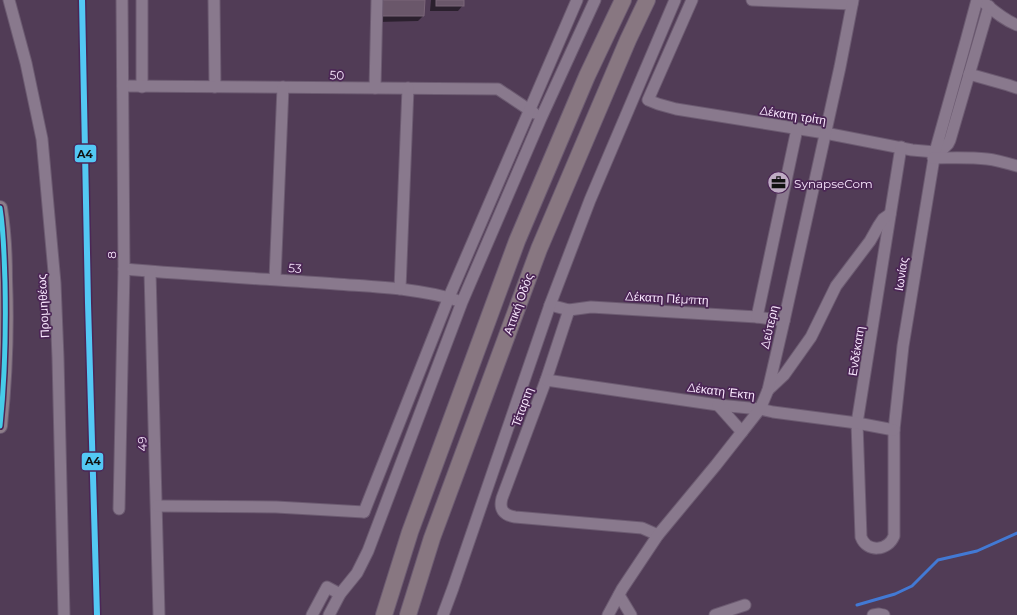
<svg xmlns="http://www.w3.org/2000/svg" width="1017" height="615" font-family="Montserrat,sans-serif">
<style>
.shadow{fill:#0007}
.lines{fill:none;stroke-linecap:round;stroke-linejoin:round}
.stream{stroke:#4279d4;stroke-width:3}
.building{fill:#6a576a;stroke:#7b6679}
.minor-casing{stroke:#6c5b71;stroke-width:13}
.major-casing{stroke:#6c5b71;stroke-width:16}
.highway-casing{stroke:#6c5b71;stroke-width:18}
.minor{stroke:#89798d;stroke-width:11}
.major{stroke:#8d7d89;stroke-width:14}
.highway{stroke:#887781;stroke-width:16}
.bus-1-casing{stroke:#4b2655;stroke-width:8}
.bus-1{stroke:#46cce9;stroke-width:5}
.rail-1-casing{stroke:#4b2655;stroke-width:9}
.rail-1{stroke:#53c8f4;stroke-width:6}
.labels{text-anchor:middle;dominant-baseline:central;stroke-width:3.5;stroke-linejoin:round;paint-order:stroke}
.street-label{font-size:12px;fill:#f9e7fe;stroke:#4b2655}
.poi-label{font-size:12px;fill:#f9e7fe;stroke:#4b2655;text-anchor:start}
.line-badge{stroke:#4b2655;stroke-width:1.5}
.pale-badge-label{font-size:11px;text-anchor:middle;font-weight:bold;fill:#111}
</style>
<rect width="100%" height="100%" fill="#513c56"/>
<g class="shadow">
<path d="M377 0H424L423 16 418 21 377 22Z"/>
<path d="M431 0H463V5L458 11H430Z"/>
</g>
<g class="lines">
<path class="stream" d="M857 605 895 594 912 586 938 560 977 551 1017 533"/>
</g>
<g class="building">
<path d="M382 0H425L424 16H382Z"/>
<rect x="436" y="0" width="28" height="6"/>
</g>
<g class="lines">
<defs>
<g id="minor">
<path d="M9 0 26 63 42 139 55 283 58 358 64 615"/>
<path d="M142 0V87"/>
<path d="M214 0 215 87"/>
<path d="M692 0 648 100 658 104 676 109 825 133 912 150 935 152 944 148 948 144 950 140 989 6"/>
<path d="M752 0 852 4"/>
<path d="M983 2C994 11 1004 20 1017 25"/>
<path d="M969 74 1008 85 1017 88"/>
<path d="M123 86 498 89 534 113"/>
<path d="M375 88 377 0"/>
<path d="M901 147 857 423 861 537C867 553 888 551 894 536V430L903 346 935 152 966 41 977 0"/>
<path d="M933 158C951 158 969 157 987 159 997 160 1007 163 1017 166"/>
<path d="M124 269C194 275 265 279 336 284 376 287 417 288 456 300"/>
<path d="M150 272 159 615"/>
<path d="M275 279 283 87"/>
<path d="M400 289 408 88"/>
<path d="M550 305 569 310 591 307 757 317 784 321"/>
<path d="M569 310 546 380 502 498C499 509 503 515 515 517L642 528 658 535"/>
<path d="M757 317 797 129"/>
<path d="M546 380 718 405 760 409 773 412 857 423 894 430"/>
<path d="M768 390 784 375 811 337 836 286 870 241 879 225 883 219 890 214"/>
<path d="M718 405 742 432"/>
<path d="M157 506 276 507 364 512"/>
<path d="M119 509 124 269 122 0"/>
<path d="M364 512 449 297 577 0"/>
<path d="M619 595 631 615"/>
<path d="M312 615 327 587 340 594"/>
<path d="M329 615 340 594 357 573 368 551 462 302 541 118 595 0"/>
<path d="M443 615 453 588 550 305 590 200 675 0"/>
<path d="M608 615 622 589 658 535 716 465 760 409 768 390 784 321 840 67 853 0"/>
<path d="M715 615 745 605"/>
<path d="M873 615 879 614 884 615"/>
</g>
<path id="major" d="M0 208C4 232 5 255 5 279 7 328 5 378 0 426"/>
<g id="highway">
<path d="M384 615 410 532 517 241 587 76 623 0"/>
<path d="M408 615 432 538 539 249 628 40 647 0"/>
</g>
</defs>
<use href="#minor" class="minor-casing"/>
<use href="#major" class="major-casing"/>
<use href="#highway" class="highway-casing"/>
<use href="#minor" class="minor"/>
<use href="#major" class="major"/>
<use href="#highway" class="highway"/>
<defs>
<path id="bus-1" d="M0 208C4 233 4 257 5 282 6 330 5 378 0 426"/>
</defs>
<use href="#bus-1" class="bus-1-casing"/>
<use href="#bus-1" class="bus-1"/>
<defs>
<path id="rail-1" d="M82 0 88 303 97 615"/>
</defs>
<use href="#rail-1" class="rail-1-casing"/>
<use href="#rail-1" class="rail-1"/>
</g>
<defs>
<symbol id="office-disc" viewBox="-11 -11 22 22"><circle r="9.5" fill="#beabc3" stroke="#4b2655"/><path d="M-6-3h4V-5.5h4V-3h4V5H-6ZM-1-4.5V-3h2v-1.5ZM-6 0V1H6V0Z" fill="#111"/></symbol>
</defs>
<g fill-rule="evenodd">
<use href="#office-disc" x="766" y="170" width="25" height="25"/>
</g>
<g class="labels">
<g class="street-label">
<text transform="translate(337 75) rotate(1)">50</text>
<text transform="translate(793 115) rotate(9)">Δέκατη τρίτη</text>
<text transform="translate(111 255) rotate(-90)">8</text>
<text transform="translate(295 268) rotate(4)">53</text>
<text transform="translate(901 274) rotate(-81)">Ιωνίας</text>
<text transform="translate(667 298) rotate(3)">Δέκατη Πέμπτη</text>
<text transform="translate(518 304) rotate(-70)">Αττική Οδός</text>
<text transform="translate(43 306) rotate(-93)">Προμηθέως</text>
<text transform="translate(769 327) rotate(-77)">Δεύτερη</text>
<text transform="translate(856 351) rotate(-81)">Ενδέκατη</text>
<text transform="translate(721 391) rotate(7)">Δέκατη Έκτη</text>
<text transform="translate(522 407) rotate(-70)">Τέταρτη</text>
<text transform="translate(142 444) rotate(-92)">49</text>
</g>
<g class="poi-label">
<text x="794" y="183">SynapseCom</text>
</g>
</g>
<g class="line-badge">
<rect x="74" y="144" width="23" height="19" rx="4" fill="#53c8f4"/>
<rect x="81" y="452" width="23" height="19" rx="4" fill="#53c8f4"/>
</g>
<g class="pale-badge-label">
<text x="85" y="158">A4</text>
<text x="93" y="465">A4</text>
</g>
</svg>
